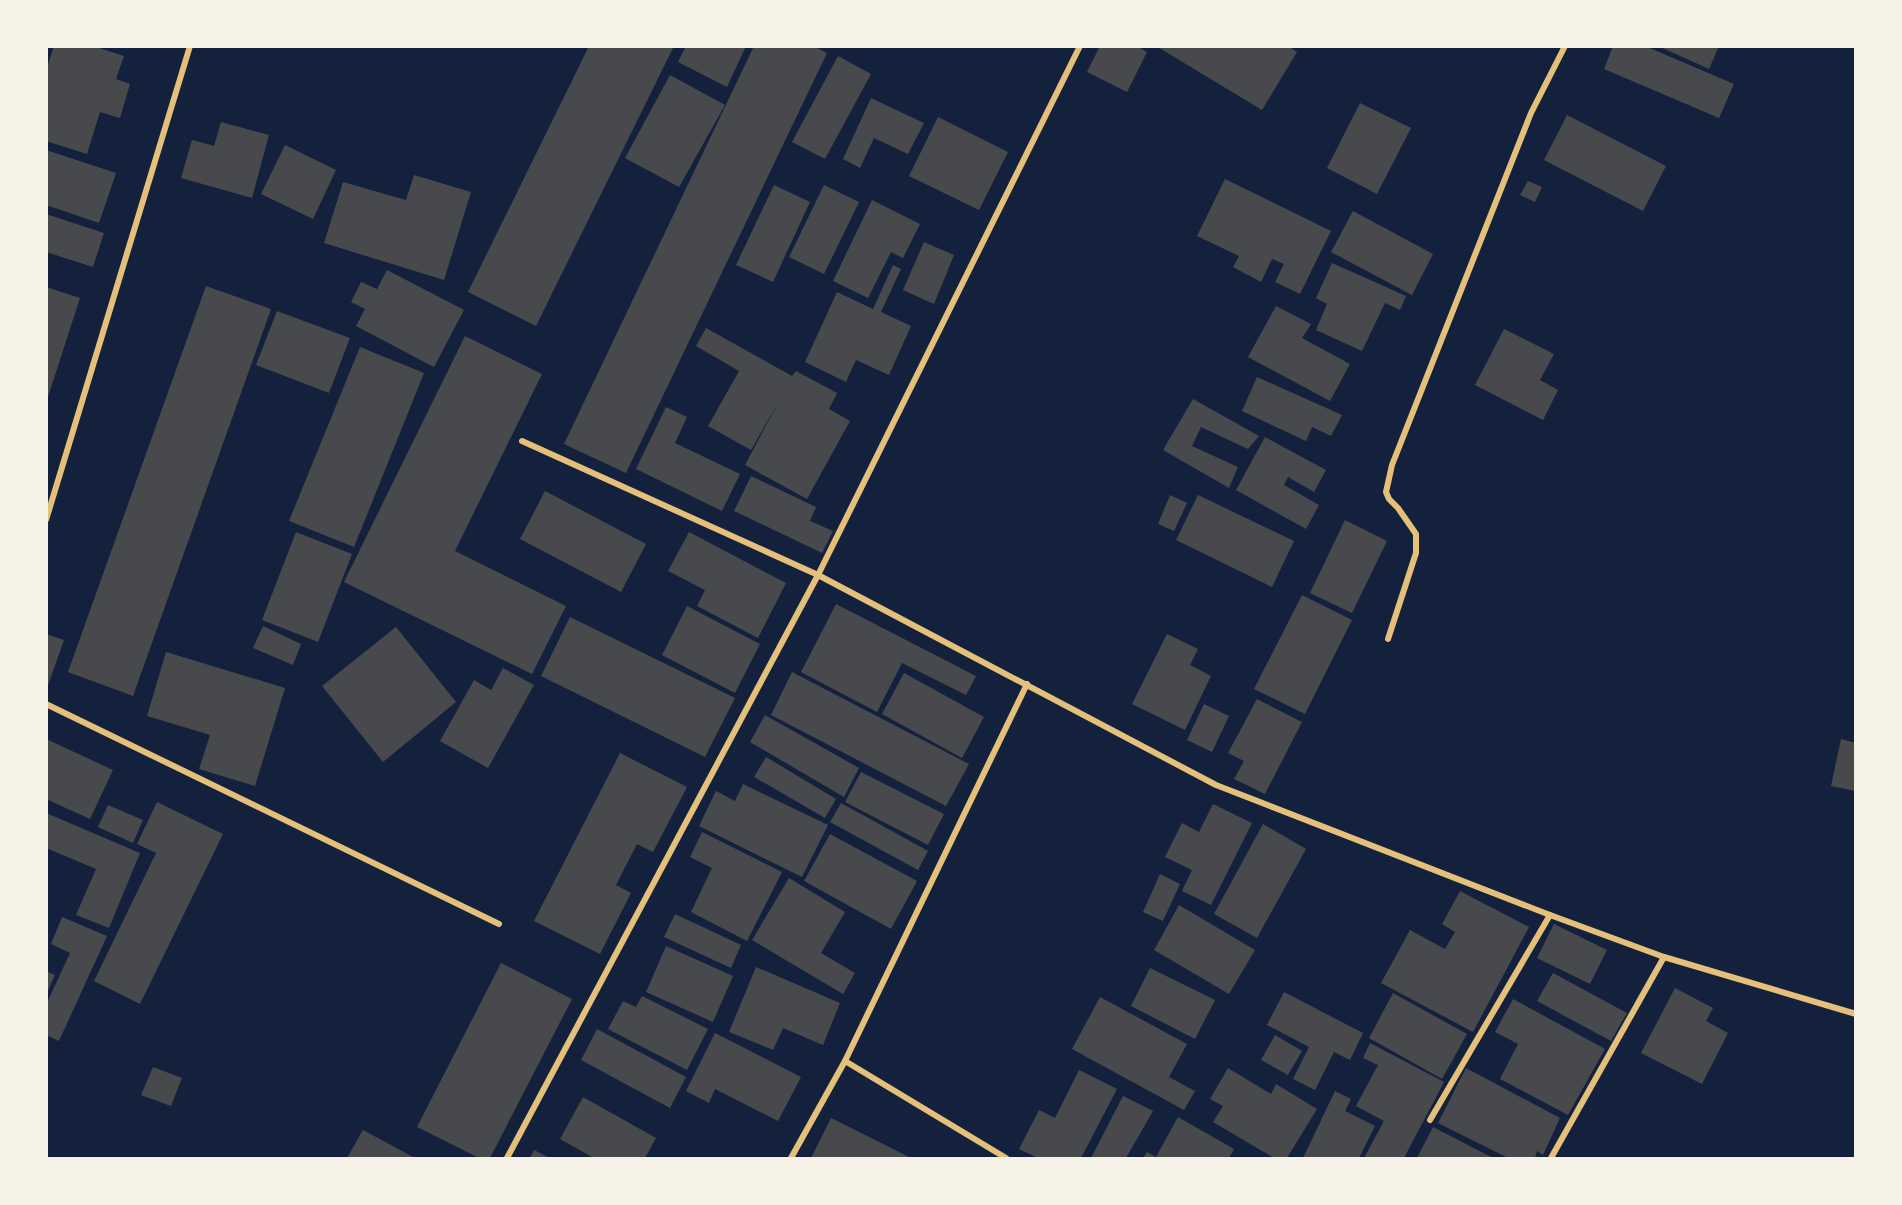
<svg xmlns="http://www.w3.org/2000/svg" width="1902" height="1205" font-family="Spectral,serif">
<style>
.building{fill:#48494c}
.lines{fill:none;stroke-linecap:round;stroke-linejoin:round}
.minor{stroke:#e5c07b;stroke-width:6}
</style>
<rect width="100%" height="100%" fill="#14213d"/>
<g class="building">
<path d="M54 46H93L124 56 116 79 130 84 120 118 100 112 87 154 46 141V71Z"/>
<path d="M589 46H674L536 326 468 292Z"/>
<path d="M686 46H746L727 87 678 62Z"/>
<path d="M754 46H813L827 53 626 473 564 444Z"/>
<path d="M1100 46H1137L1147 52 1127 92 1087 72Z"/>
<path d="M1156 46H1288L1297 52 1262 110Z"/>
<path d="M1613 46H1645L1734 84 1719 118 1604 69Z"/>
<path d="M1658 46H1719L1709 69Z"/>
<path d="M838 56 871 74 825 159 792 142Z"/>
<path d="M670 75 725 105 679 187 625 158Z"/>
<path d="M871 98 924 123 908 154 874 138 860 168 843 159Z"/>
<path d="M1360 103 1411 128 1377 194 1327 168Z"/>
<path d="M1567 115 1666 166 1643 211 1544 160Z"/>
<path d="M938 117 1008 152 979 210 909 176Z"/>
<path d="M221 122 269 135 252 198 181 178 192 140 214 146Z"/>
<path d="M285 145 336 170 313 219 261 194Z"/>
<path d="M46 150 116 173 99 223 46 205Z"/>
<path d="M414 175 471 192 444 280 324 243 343 182 406 200Z"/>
<path d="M1225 179 1331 231 1300 294 1275 282 1284 264 1272 259 1261 282 1233 267 1239 256 1197 236Z"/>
<path d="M1528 181 1542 187 1535 202 1520 195Z"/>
<path d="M774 185 810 202 773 282 736 265Z"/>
<path d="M824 185 859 202 824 274 789 257Z"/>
<path d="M872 200 920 224 903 258 891 252 868 298 833 281Z"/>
<path d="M1353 211 1433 254 1412 295 1331 252Z"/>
<path d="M46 214 104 233 93 267 46 252Z"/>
<path d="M924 242 954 255 934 304 903 290Z"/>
<path d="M1332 263 1406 296 1400 310 1385 303 1362 351 1316 330 1327 304 1316 298Z"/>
<path d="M893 265 901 269 881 312 911 326 889 375 856 360 846 382 805 362 837 292 873 309Z"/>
<path d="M387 270 464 310 434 367 356 326 365 309 351 302 361 282 377 289Z"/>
<path d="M206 286 271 309 133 696 68 672Z"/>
<path d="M46 287 80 298 47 400H46Z"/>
<path d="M1276 306 1311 324 1302 338 1350 364 1330 401 1248 357Z"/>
<path d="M277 311 350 338 329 393 256 365Z"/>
<path d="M706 328 792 376 796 371 837 393 829 409 850 421 807 499 745 465 779 401 751 450 708 426 739 371 696 346Z"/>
<path d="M1504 329 1554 354 1540 380 1558 390 1543 420 1475 385Z"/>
<path d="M465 336 542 374 455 551 566 606 532 674 344 582Z"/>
<path d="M360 347 424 373 354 547 289 521Z"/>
<path d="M1257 377 1342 415 1331 436 1312 427 1306 441 1242 411Z"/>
<path d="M1193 399 1259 436 1248 449 1201 427 1192 446 1238 467 1229 488 1163 450Z"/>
<path d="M666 407 687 417 675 443 740 474 722 511 636 469Z"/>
<path d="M1265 437 1326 470 1314 492 1288 477 1284 485 1319 505 1306 529 1236 490Z"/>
<path d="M751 476 816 507 810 521 833 531 822 553 734 511Z"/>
<path d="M545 491 646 544 621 592 520 539Z"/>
<path d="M1170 495 1187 503 1174 531 1158 524Z"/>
<path d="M1198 495 1294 541 1272 587 1176 540Z"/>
<path d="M1345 520 1387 541 1352 613 1310 593Z"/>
<path d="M296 532 352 554 318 642 262 620Z"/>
<path d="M689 532 786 583 758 638 697 606 705 590 668 571Z"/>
<path d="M1302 595 1352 620 1305 714 1254 689Z"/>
<path d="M836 604 976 676 966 695 902 663 877 712 801 672Z"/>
<path d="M687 606 760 644 735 693 662 655Z"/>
<path d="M570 617 735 698 705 757 541 676Z"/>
<path d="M263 626 301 644 293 665 253 648Z"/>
<path d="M396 627 456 702 383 762 322 686Z"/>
<path d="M46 634 64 640 47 688H46Z"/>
<path d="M1167 634 1198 649 1190 665 1211 676 1185 730 1132 704Z"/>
<path d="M166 652 285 688 255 786 199 769 210 735 147 716Z"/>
<path d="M503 668 534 685 488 768 440 741 474 680 491 690Z"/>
<path d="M792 672 969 764 946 806 771 715Z"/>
<path d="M904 673 984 717 962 758 882 714Z"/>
<path d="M1257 699 1302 722 1265 794 1234 779 1244 761 1228 753Z"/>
<path d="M1204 704 1229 716 1212 752 1187 740Z"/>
<path d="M765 715 859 768 844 797 750 742Z"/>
<path d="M46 739 113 770 90 819 46 799Z"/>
<path d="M1841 739 1856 743V791L1831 786Z"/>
<path d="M620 753 687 787 653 852 637 844 616 885 631 893 600 954 534 921Z"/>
<path d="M766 757 836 799 825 818 754 777Z"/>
<path d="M861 772 944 814 928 845 845 802Z"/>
<path d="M743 784 828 825 802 877 699 826 716 791 735 801Z"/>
<path d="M157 802 223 834 140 1004 94 981 156 853 137 844Z"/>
<path d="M841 803 928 851 918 870 830 822Z"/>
<path d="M1213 804 1252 823 1211 905 1182 891 1192 870 1165 857 1182 823 1199 832Z"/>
<path d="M108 805 143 820 133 843 98 827Z"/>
<path d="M46 813 140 853 109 928 76 915 96 869 46 848Z"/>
<path d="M1263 824 1306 849 1257 938 1214 914Z"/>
<path d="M702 832 782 872 747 941 691 912 712 868 690 857Z"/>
<path d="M830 834 917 881 891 929 804 881Z"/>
<path d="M1160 874 1180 884 1163 921 1143 912Z"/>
<path d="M789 878 845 912 821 953 855 973 843 994 752 940Z"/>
<path d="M1460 891 1529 927 1473 1032 1381 983 1410 930 1445 949 1455 932 1442 924Z"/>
<path d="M1179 905 1255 950 1229 994 1154 950Z"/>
<path d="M675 914 741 945 731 968 664 937Z"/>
<path d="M62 917 107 936 59 1041 46 1035V1005L70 953 51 944Z"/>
<path d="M1554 924 1607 950 1590 984 1537 958Z"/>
<path d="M666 946 733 976 713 1022 646 992Z"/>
<path d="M501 963 572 999 490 1158H479L417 1127Z"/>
<path d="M756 967 840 1003 823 1045 783 1028 773 1050 729 1032Z"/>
<path d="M1150 968 1215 1000 1195 1039 1131 1006Z"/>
<path d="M46 971 55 975 46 995Z"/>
<path d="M1553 973 1627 1013 1611 1041 1537 1001Z"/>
<path d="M1675 988 1713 1008 1706 1021 1728 1033 1702 1084 1641 1053Z"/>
<path d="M1284 992 1363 1033 1350 1060 1334 1052 1315 1090 1293 1079 1309 1047 1267 1025Z"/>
<path d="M1393 993 1467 1034 1442 1079 1369 1038Z"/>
<path d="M642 996 708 1029 687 1070 608 1029 623 1001 636 1007Z"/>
<path d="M1100 997 1187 1044 1169 1077 1195 1091 1184 1110 1072 1049Z"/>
<path d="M1513 999 1605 1049 1568 1115 1500 1079 1518 1044 1495 1032Z"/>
<path d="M597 1029 686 1077 670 1108 581 1060Z"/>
<path d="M715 1033 801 1077 778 1121 715 1089 709 1103 686 1091Z"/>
<path d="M1275 1035 1302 1051 1288 1075 1261 1060Z"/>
<path d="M1370 1043 1444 1082 1404 1158H1364L1384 1121 1356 1106 1378 1065 1363 1058Z"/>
<path d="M153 1067 182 1078 171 1106 141 1095Z"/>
<path d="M1228 1068 1271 1094 1276 1084 1317 1109 1287 1158H1274L1213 1122 1223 1106 1210 1099Z"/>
<path d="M1466 1068 1560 1118 1543 1155 1537 1151 1535 1158H1508L1438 1123Z"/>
<path d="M1079 1070 1117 1089 1081 1158H1038L1019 1149 1039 1110 1055 1118Z"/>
<path d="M1335 1091 1351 1099 1345 1111 1375 1126 1359 1158H1303Z"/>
<path d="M1123 1096 1153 1111 1126 1158H1091Z"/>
<path d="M583 1097 656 1138 645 1158H594L560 1139Z"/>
<path d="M1178 1117 1234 1149 1229 1158H1143L1147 1152 1156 1157Z"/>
<path d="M831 1118 911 1158H811Z"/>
<path d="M1433 1127 1493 1158H1417Z"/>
<path d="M363 1130 415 1158H347Z"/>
<path d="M534 1150 550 1158H530Z"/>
</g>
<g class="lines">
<g class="minor">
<path d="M522 441 818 575 1216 785 1550 915 1664 957 1856 1014"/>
<path d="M46 520 190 46"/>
<path d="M1388 639 1416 553V534L1398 508 1389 499 1386 492 1392 465 1531 113 1565 46"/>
<path d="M46 704 499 924"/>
<path d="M845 1061 1006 1158"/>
<path d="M1430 1120 1550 915"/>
<path d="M507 1158 818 575 1080 46"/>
<path d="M791 1158 845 1061 1027 684"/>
<path d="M1551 1158 1664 957"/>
</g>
</g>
<rect width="1902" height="1205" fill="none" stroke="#f6f1e7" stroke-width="96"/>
</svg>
